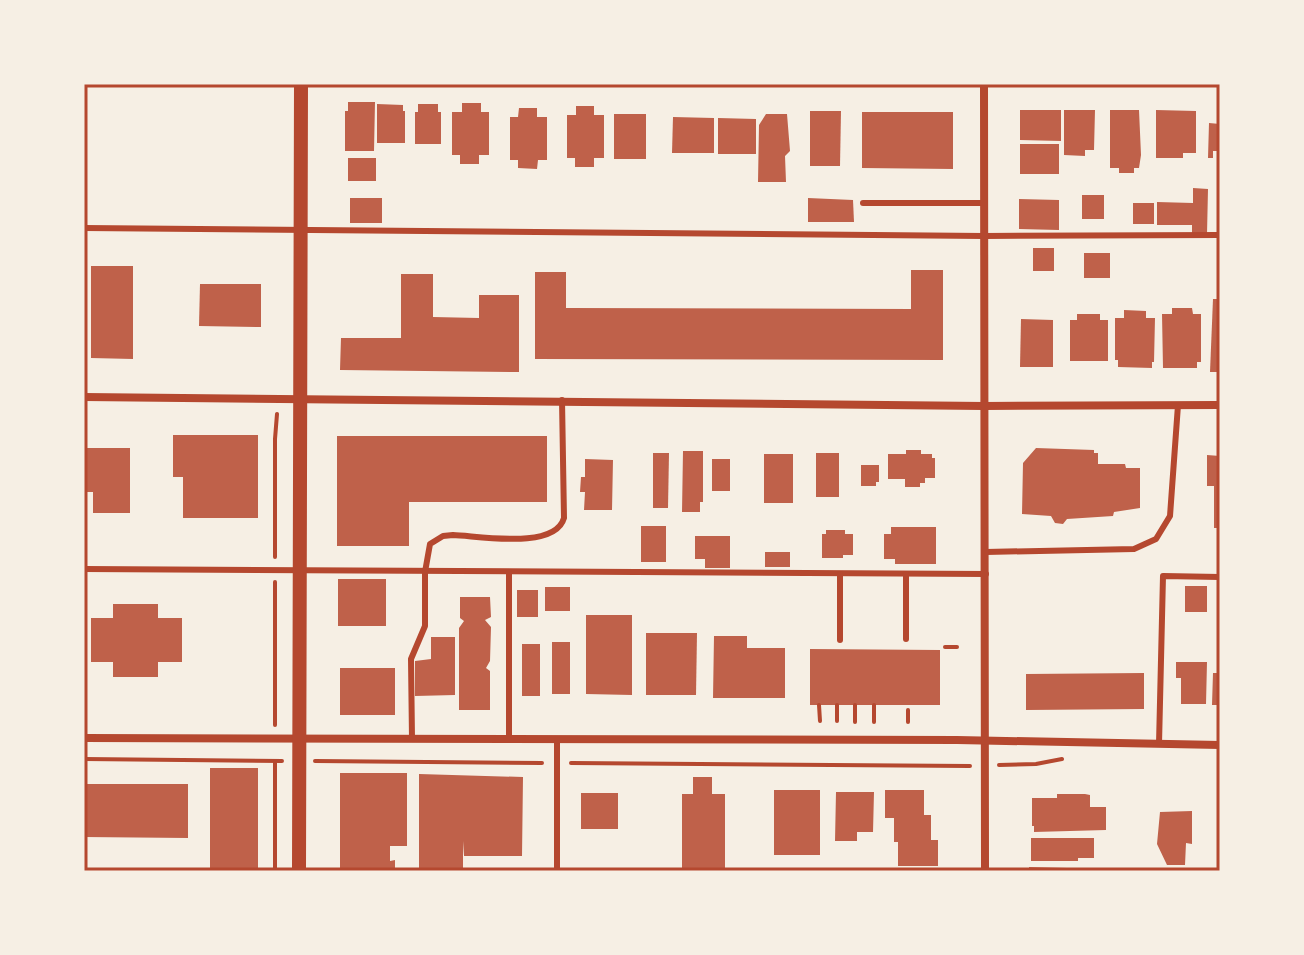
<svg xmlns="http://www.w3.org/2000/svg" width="1304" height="955" font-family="'Space Grotesk',sans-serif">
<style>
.building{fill:#bf614a}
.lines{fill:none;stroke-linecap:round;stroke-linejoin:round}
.path{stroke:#b5482f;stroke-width:4}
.service{stroke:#b5482f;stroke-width:6}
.minor{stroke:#b5482f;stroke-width:8}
.tertiary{stroke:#b5482f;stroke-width:14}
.neatline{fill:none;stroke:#b5482f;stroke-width:3}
</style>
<rect width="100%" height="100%" fill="#f6efe4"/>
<g class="building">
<path d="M348 102H375L374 151H345V111H348Z"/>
<path d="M462 103H481V112H489V155H479V164H460V155H452V112H462Z"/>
<path d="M377 104 403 105V111H405V143H377Z"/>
<path d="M418 104H438V112H441V144H415V112H418Z"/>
<path d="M576 106H594V115H604V158H594V167H575V158H567V115H576Z"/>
<path d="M519 108H537V117H547V160H538L537 169 518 168V160H510V117H518Z"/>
<path d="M1020 110H1061V141L1020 140Z"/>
<path d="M1064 110H1095L1094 150H1085V156L1064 155Z"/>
<path d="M1110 110H1139L1141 155 1139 168H1134V173H1119V168H1110Z"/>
<path d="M1156 110 1196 111V153H1183V158H1156Z"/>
<path d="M810 111H841L840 166H810Z"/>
<path d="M862 112H953V169L862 168Z"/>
<rect x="614" y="114" width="32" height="45"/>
<path d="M766 114H787L790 151 785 156 786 182H758L759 125Z"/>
<path d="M673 117 714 118V153H672Z"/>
<path d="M718 118 756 119V154H718Z"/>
<path d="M1209 123 1220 124V151H1213V158H1208Z"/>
<rect x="1020" y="144" width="39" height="30"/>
<rect x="348" y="158" width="28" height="23"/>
<path d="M1193 188 1208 189 1207 234H1192V225H1157V202L1193 203Z"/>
<rect x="1082" y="195" width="22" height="24"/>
<rect x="350" y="198" width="32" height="25"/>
<path d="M808 198 853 200 854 222H808Z"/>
<path d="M1019 199 1059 200V230L1019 229Z"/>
<rect x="1133" y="203" width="21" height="21"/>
<rect x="1033" y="248" width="21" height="23"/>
<rect x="1084" y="253" width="26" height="25"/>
<path d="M91 266H133V359L91 358Z"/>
<path d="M911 270H943V360L535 359V272H566V308L911 309Z"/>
<path d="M401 274H433V317L479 318V295H519V372L340 370 341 338H401Z"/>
<path d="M200 284H261V327L199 326Z"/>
<path d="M1213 299H1220V372H1210Z"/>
<path d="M1172 308H1192L1193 314H1201V362H1197V368H1163L1162 314H1172Z"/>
<path d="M1124 310 1146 311V318H1155L1154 362H1152V368L1118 367V360H1115V318H1124Z"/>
<path d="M1077 314H1100V320H1108V361H1070V320H1077Z"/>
<path d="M1021 319 1053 320V367H1020Z"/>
<path d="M173 435H258V518H183V477H173Z"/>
<path d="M337 436H547V502H409V546H337Z"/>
<path d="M87 448H130V513H93V492H87Z"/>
<path d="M1036 448 1094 450V453H1098V464H1125L1126 468H1140V508L1114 512 1113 516 1067 519 1063 524 1055 523 1051 516 1022 514 1023 463Z"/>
<path d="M906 450H921V454H932V458H935V478H925V483H920V487H905V479H888V454H906Z"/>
<path d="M683 451H703V502H700V512H682Z"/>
<path d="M653 453H669L668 508H653Z"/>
<rect x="816" y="453" width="23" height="44"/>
<rect x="764" y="454" width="29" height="49"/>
<path d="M1207 455 1220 456V528H1214V486H1207Z"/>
<path d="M585 459 613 460 612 510H584L585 492H580L581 477H585Z"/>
<rect x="712" y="459" width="18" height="32"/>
<path d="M861 465H879V482H876V486H861Z"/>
<rect x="641" y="526" width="25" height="36"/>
<path d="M891 527H936V564H895V559H884V534H891Z"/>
<path d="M826 530H845V534H853V555H843V558H822V534H826Z"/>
<path d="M695 536H730V568H705V559H695Z"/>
<rect x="765" y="552" width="25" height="15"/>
<rect x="338" y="579" width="48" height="47"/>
<rect x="1185" y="586" width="22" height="26"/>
<rect x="545" y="587" width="25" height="24"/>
<rect x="517" y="590" width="21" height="27"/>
<path d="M460 597H490L491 617 485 620 491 627 490 661 486 668 490 671V710H459V628L464 621 460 618Z"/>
<path d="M113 604H158V618H182V662H158V677H113V662H91V618H113Z"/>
<path d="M586 615H632V695L586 694Z"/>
<path d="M646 633H697L696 695H646Z"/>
<path d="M714 636H747V648H785V698H713Z"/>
<path d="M431 637H455V695L415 696V661L431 659Z"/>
<rect x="552" y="642" width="18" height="52"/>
<rect x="522" y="644" width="18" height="52"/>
<path d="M810 649 940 650V705H810Z"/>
<path d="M1176 662H1207L1206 704H1181V678H1176Z"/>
<path d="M1217 665H1220V705H1212L1213 673H1217Z"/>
<rect x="340" y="668" width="55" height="47"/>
<path d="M1144 673V709L1026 710V674Z"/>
<rect x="210" y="768" width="48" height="103"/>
<path d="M340 773H407V846H390V861L395 860V871H340Z"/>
<path d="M419 774 523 777 522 856H464L463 841V871H419Z"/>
<path d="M693 777H712V794H725V871H682V794H693Z"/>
<path d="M84 784H188V838L84 837Z"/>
<rect x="774" y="790" width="46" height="65"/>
<path d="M885 790H924V815H931V840H938V866H898V842H894V818H885Z"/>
<path d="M836 792H874L873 832H857V841H835Z"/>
<rect x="581" y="793" width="37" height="36"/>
<path d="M1057 794H1085L1090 795V807H1106V830L1034 832V826H1032V798H1057Z"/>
<path d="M1192 811V844L1186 843 1185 865H1167L1157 844 1160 812Z"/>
<path d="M1031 838H1094V858H1078V861H1031Z"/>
<path d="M1029 867 1067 868V871H1029Z"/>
</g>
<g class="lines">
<g class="path">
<path d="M275 557V439L277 414"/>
<path d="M945 647H957"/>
<path d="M819 705 820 721"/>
<path d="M837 705V721"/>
<path d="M874 705V722"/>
<path d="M908 710V722"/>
<path d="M855 722V705"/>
<path d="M275 725V582"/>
<path d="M84 759 282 761"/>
<path d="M315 761 542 763"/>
<path d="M275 762V871"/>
<path d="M571 763 970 766"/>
<path d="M999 765 1036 764 1062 759"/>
</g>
<g class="service">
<path d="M863 203H984"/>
<path d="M84 228 984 236 1220 235"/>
<path d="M986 552 1134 549 1156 539 1170 516 1178 405"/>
<path d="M84 569 986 574"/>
<path d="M509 572V740"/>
<path d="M906 639V574"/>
<path d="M840 640V574"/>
<path d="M412 739 411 659 425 626V572L430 544 443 536 453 535C480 536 555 550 564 518L562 400"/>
<path d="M557 740V871"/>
<path d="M1159 744 1163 576 1220 577"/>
</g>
<g class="minor">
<path d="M984 84 985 871"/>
<path d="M84 397 984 406 1220 405"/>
<path d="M84 738 957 740 1220 745"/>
</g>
<path class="tertiary" d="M299 871 301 84"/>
</g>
<rect width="1304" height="955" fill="none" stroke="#f6efe4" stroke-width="172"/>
<rect x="86" y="86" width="1132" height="783" class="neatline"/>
</svg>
